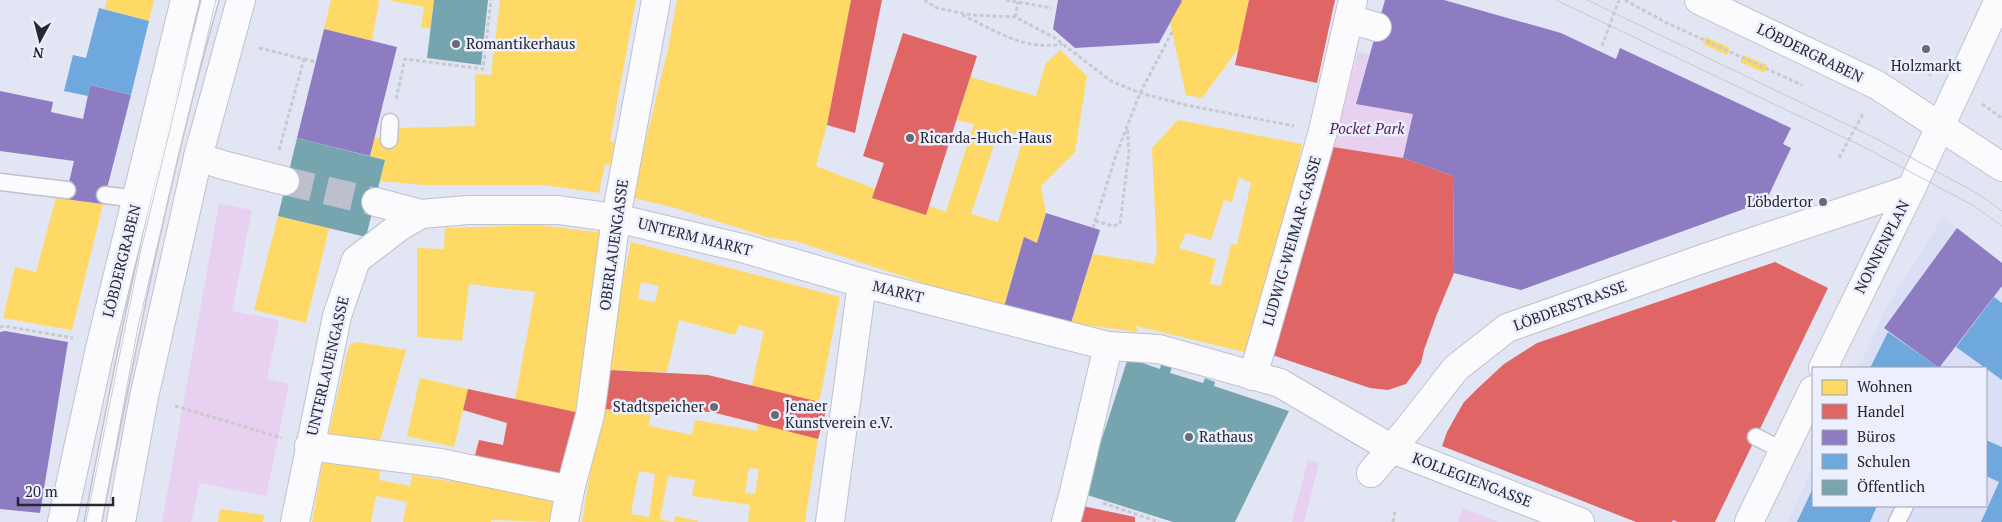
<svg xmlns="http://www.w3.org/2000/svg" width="2002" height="522" viewBox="0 0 2002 522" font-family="'PT Serif',serif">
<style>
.built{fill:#dadff6}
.green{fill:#e8d1f0}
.homes{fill:#ffd966;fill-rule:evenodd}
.shops{fill:#e06666}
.offices{fill:#8e7cc3}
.schools{fill:#6fa8dc}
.public{fill:#76a5af}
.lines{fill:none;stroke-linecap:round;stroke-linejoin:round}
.street-tunnel{stroke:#bcbfcc;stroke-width:28;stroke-dasharray:28 14;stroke-linecap:butt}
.lane-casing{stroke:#bfc2cd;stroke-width:19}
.street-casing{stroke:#bfc2cd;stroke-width:30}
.secondary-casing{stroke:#bfc2cd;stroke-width:30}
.path{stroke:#c9c9ce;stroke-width:3;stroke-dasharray:4 2.5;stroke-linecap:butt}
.lane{stroke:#fbfbfd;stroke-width:16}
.street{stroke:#fbfbfd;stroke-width:28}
.secondary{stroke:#fbfbfd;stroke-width:28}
.tram{stroke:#c8cace;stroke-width:1}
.poi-dot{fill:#686a75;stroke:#eceffe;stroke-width:2}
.labels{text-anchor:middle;stroke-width:5;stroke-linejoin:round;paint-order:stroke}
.poi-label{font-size:15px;fill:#262831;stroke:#eceffe;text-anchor:start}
.street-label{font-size:15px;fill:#262831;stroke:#eceffe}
.park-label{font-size:15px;font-style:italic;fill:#551e57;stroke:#eceffe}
</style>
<rect width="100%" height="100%" fill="#e2e5f3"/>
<path class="built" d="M1943,217l59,46v259h-214l25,-56v40h173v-138h-127l26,-58z"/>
<g class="green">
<path d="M1358,52l11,3 -13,48 57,11 -10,44 -70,-11z"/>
<path d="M219,204l33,6 -20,101 47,9 -12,59 22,5 -23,112 -66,-13 -9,39h-29z"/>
<path d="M1308,460l11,3 -15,59h-12z"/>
<path d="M1463,508l35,14h-40z"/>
</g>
<g class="homes">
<path d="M107,0h47l-5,21 -44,-12z"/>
<path d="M331,0h48l-7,41 -48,-12z"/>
<path d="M388,0h46l-4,29 -9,-2 3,-20z"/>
<path d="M500,0h136l-26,141 34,7 24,-99 9,-49h174l-24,125 -11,41 59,23 -3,9 54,17 3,-9 17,6 28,-88 -17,-4 13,-43 66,19 10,-33 14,-13 27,26 -12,76 -34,34 5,27 -9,30 -13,-6 -20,70 -56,-16 -153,-50 -28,-4 -92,-29 -41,-10 5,-27 -34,-7 -6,29 -55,-8h-120l-44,-4 5,-21 -15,-4 4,-19 15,3 6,-12 80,-2v-52l16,1zM999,130l25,6 -26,86 -27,-8z"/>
<path d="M1182,0h67l-10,48 -37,50 -16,-3 -16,-72z"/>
<path d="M1706,37l24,11 -3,7 -24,-11z"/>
<path d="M1743,55l24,10 -3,8 -24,-11z"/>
<path d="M1178,120l124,24 -10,49 -43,160 -113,-27 2,6 -67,-9 22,-69 61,10 3,-12 -5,-104zM1239,177l12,6 -14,62 -6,-1 -10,42 -11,-2 6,-25 -37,-11 7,-15 25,7 13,-40 8,2z"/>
<path d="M56,198l47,6 -31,126 -69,-12 12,-51 21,5z"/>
<path d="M278,216l51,12 -23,95 -52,-13z"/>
<path d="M537,225l68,8 -25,180 -65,-13 20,-108 -66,-8 -7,57 -45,-4v-89l27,1 1,-21z"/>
<path d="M631,242l209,55 -21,106 -67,-17 12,-55 -25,-6 -4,10 -56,-15 -12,52 -59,-2 10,-65zM641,282l18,4 -4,16 -17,-3z"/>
<path d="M357,342l49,8 -27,94 -50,-11 18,-80 3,-9z"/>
<path d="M420,378l48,11 -14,58 -47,-11z"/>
<path d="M601,409l50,2 -2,15 43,9 3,-15 62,11 1,-8 60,16 -13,83h-57l2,-17 -58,-9 3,-16 -27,-4 -8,43 13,3h-91zM749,468l10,1 -4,25 -10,-1zM639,471l16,3 -6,43 -18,-3z"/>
<path d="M324,456l57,10 -2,14 31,6 2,-11 36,6 33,-5 77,23 -5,23 -62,-2v2h-88l4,-20 -31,-6 -5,26h-59z"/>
<path d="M220,509l44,6 -1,7h-45z"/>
<path d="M675,516l23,5v1h-24z"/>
</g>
<g class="shops">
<path d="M851,0h31l-27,133 -28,-8z"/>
<path d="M1249,0h86l-18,83 -82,-18z"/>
<path d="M903,33l74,23 -51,159 -54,-17 12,-35 -21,-7z"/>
<path d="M1333,147l70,11 50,18 1,97 -17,41 -13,36 -3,13 -15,21 -18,6 -18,-2 -101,-34z"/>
<path d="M1775,262l53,26 -113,234h-37l-5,-2 -1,2h-36l-194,-76 5,-14 10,-18 7,-12 13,-13 27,-25 33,-21z"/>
<path d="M608,370l100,5 120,29 -10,35 -106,-27 -111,-3z"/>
<path d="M468,389l112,24 -22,64 -84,-18 5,-19 24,5 4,-22 -44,-13z"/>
<path d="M1083,506l52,11v5h-57z"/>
</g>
<g class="offices">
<path d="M1058,0h123l1,1 -23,42 -84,5 -22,-19z"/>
<path d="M1385,0h59l117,33 55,26 4,-11 171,80 -8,16 8,4 -25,53 -245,89 -67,-17 -1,-97 -50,-18 10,-44 -57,-10z"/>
<path d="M324,29l73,18 -27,109 -73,-18z"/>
<path d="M90,85l41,10 -28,109 -38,-5 9,-38 -74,-10v-60l53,11 -2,10 32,7z"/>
<path d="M1046,213l54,17 -29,93 -67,-16 20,-70 13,6z"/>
<path d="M1957,228l45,35v23l-63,82 -55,-40z"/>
<path d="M5,331l63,11 -28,171 -40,-4v-177z"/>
</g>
<g class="schools">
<path d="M99,8l50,13 -18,74 -41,-10 -2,11 -24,-5 9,-36 13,3z"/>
<path d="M1994,297l8,6v77l-46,-33z"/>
<path d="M1888,332l51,36h-69z"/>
<path d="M1986,440l16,7v75h-21l18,-40 -13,-6z"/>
<path d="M1813,488v18h64l-7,16h-73z"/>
</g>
<g class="public">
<path d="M434,0h54l-7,65 -54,-7z"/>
<path d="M297,138l88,22 -19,77 -88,-21z"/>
<path d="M1128,358l32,11 1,-5 11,3 -2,6 33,10 2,-5 10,4 -1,4 75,25 -54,111h-62l-89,-28z"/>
</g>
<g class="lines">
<path class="street-tunnel" d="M285,181l91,21"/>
<defs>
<g id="lane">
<path d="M389,140l1,-18"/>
<path d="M0,182l67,8"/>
<path d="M105,195l33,4"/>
<path d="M1756,437l28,14"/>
<path d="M93,522c34,-175 68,-350 117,-522"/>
<path d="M1897,522l8,-16"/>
</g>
<g id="street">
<path d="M1349,19l28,8"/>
<path d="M198,157l25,8 62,16"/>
<path d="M376,202l45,12 47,-4h90l58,8 126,30 120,35 246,63 51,3 121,34 112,66 188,73"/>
<path d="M1823,368l88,-179 88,-189"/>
<path d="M1253,376l70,-245 30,-131"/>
<path d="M309,446l131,17 130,27"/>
<path d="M1371,473l38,-45 47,-60 51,-40 198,-70 206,-69"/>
<path d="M295,522l42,-206 19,-56 43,-33 22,-13"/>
<path d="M564,522l6,-32 20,-75 26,-197 40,-218"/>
<path d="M830,522l32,-239"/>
<path d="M1066,522l8,-30 34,-146"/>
<path d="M1749,522l64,-132"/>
</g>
<g id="secondary">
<path d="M1699,0l178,85 125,82"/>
<path d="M62,522l39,-178 84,-344"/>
<path d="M121,522l23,-125 54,-240 43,-157"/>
</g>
</defs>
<use href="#lane" class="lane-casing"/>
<use href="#street" class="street-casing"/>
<use href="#secondary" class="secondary-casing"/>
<g class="path">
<path d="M924,0l13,8 35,7 43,2 40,21 56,43 29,12 46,12 108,21"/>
<path d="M1006,0l46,8"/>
<path d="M1625,0l40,22 137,63"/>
<path d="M962,15c33,15 61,36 100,29"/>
<path d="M1015,17l3,-15"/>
<path d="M1602,46l17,-46"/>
<path d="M259,48l45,11 -25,91"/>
<path d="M1894,57l37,18"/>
<path d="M304,59l12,3"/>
<path d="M396,99l9,-40 78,10 8,-69"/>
<path d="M1982,104l20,14"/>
<path d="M1839,158l25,-46"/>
<path d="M1095,221l18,5 7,-2 9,-72 -2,-26"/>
<path d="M1093,228l23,-73 24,-62 32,-61"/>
<path d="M0,327l4,-1 69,12"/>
<path d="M175,406l107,32"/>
<path d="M1103,503l56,19"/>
<path d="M1393,522l2,-11"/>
</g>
<use href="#lane" class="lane"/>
<use href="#street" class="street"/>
<use href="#secondary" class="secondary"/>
<g class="tram">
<path d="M1556,0l308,147 110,59 28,20"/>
<path d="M1587,0l286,137 107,58 22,16"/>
<path d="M86,522l54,-268 61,-254"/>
<path d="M102,522l36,-195 78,-327"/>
</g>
</g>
<g class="poi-dot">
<circle cx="456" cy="44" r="5"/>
<circle cx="1926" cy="49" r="5"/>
<circle cx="910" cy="138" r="5"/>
<circle cx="1823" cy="202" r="5"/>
<circle cx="714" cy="407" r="5"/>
<circle cx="775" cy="415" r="5"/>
<circle cx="1189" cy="437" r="5"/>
</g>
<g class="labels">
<g class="poi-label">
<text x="466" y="49">Romantikerhaus</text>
<text x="1926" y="71" text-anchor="middle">Holzmarkt</text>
<text x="920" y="143">Ricarda-Huch-Haus</text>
<text x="1813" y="207" text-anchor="end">Löbdertor</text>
<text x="785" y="411">Jenaer<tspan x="785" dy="17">Kunstverein e.V.</tspan></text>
<text x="704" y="412" text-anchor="end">Stadtspeicher</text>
<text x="1199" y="442">Rathaus</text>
</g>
<g class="street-label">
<text transform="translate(1810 53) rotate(26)" y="5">LÖBDERGRABEN</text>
<text transform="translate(695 237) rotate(14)" y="5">UNTERM MARKT</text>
<text transform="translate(1292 241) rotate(-74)" y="5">LUDWIG-WEIMAR-GASSE</text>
<text transform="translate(614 245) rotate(-82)" y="5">OBERLAUENGASSE</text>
<text transform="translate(1882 247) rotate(-63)" y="5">NONNENPLAN</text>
<text transform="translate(122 261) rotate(-76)" y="5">LÖBDERGRABEN</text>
<text transform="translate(898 292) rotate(14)" y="5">MARKT</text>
<text transform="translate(1570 306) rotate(-20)" y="5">LÖBDERSTRASSE</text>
<text transform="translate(328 366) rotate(-77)" y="5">UNTERLAUENGASSE</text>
<text transform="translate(1472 480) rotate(21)" y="5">KOLLEGIENGASSE</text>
</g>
<g class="park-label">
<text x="1367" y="134">Pocket Park</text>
</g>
</g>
<rect x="1812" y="367" width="175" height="140" fill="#eceffe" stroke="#9d9fac"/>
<rect x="1822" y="380" width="25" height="15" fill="#ffd966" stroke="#9d9fac"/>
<text x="1857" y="392" font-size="15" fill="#262831">Wohnen</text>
<rect x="1822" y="404" width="25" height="15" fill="#e06666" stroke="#9d9fac"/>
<text x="1857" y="417" font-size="15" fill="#262831">Handel</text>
<rect x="1822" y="430" width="25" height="15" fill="#8e7cc3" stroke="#9d9fac"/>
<text x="1857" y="442" font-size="15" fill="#262831">Büros</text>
<rect x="1822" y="454" width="25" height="15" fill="#6fa8dc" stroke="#9d9fac"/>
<text x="1857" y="467" font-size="15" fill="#262831">Schulen</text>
<rect x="1822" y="480" width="25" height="15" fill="#76a5af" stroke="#9d9fac"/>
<text x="1857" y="492" font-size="15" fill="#262831">Öffentlich</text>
<g transform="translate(40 40) rotate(187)" stroke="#eceffe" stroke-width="4" paint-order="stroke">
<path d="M0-4L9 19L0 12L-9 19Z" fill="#262831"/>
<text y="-8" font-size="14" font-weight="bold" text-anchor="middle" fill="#262831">N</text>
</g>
<path d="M18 497v8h95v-8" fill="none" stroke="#262831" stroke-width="2.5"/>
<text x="25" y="497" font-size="15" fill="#262831" stroke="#eceffe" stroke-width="4" paint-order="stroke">20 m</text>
</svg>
